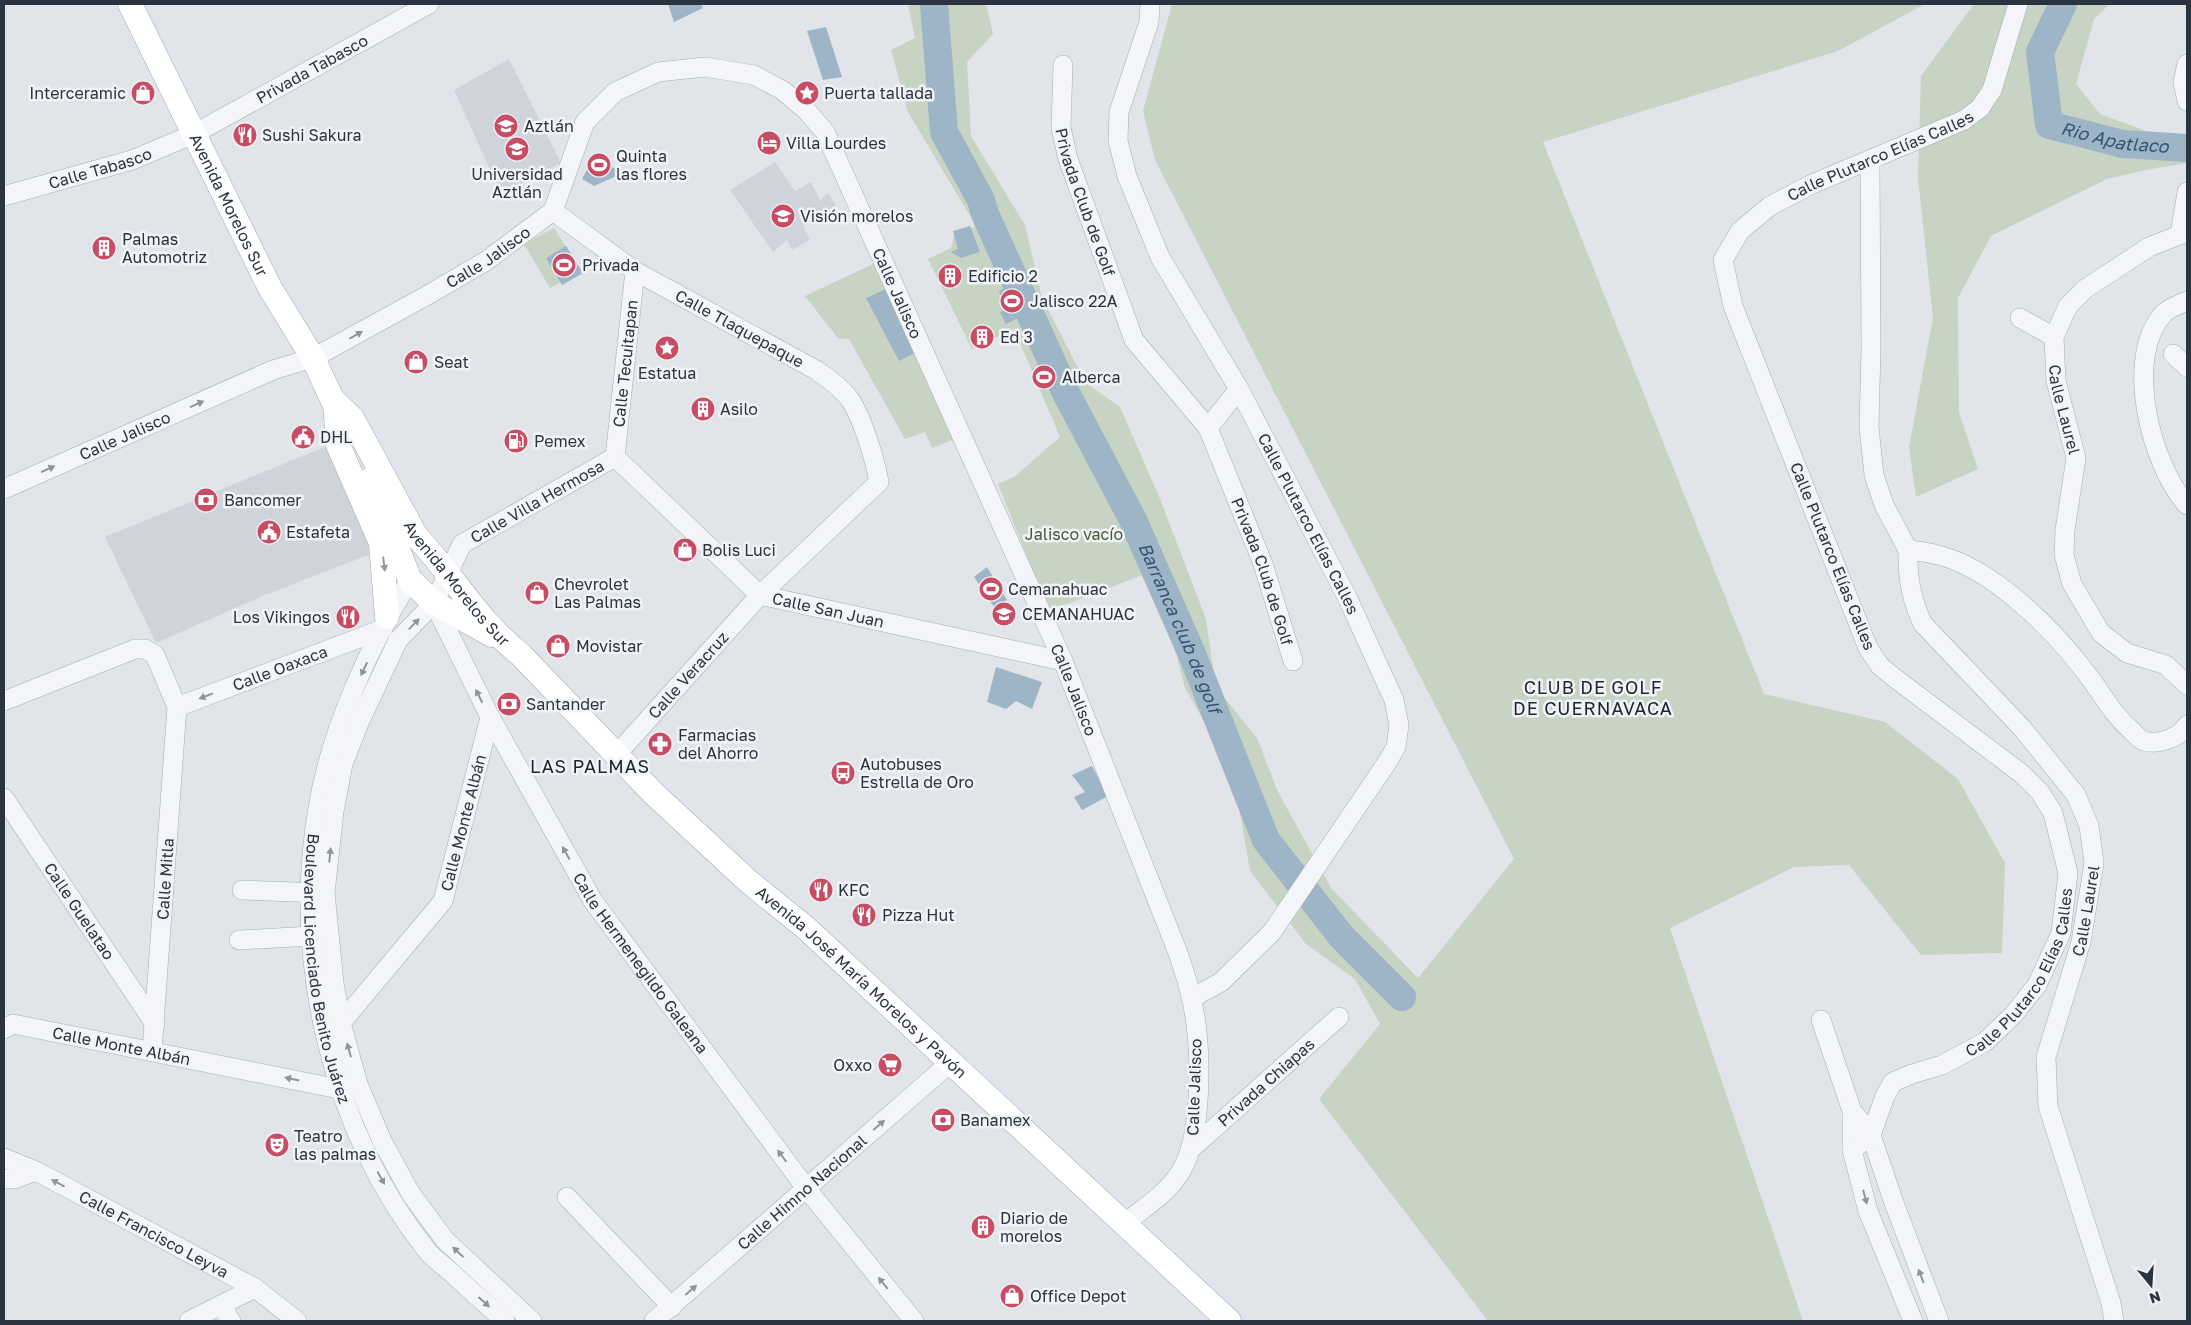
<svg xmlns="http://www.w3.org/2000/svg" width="2191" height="1325" viewBox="0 0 2191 1325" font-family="'Golos Text',sans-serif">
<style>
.built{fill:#cfd4db}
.green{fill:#c7d3c3}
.water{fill:#9eb4c7}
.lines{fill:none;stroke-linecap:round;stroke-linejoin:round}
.river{stroke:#9eb4c7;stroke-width:28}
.minor-casing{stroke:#a6acb3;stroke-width:20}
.major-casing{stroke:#a1aab4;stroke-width:25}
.minor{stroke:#f4f5f8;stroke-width:19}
.major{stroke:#fff;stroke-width:24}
.oneway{fill:#8f949c}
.oneway2{fill:#9499a0}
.labels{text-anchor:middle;stroke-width:5;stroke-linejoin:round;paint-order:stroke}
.street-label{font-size:16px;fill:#2a3340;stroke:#f1f3f7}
.poi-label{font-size:16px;fill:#2a3340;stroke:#f1f3f7;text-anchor:start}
.park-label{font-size:16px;fill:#405b38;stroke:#f1f3f7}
.water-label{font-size:18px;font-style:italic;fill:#365472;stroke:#f1f3f7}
.neighbourhood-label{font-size:18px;letter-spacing:1px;fill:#1c2431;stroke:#f1f3f7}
</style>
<rect width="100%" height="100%" fill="#e1e5e9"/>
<g class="built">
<path d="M509,59l52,104 -60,31 -47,-104z"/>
<path d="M775,162l20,29 16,-9 9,18 8,-7 8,12 -33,21 7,14 -18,10 -5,-10 -14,12 -43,-62z"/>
<path d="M327,446l49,106 -111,43 -109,48 -51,-106z"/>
</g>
<g class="green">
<path d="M908,4h78l7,30 -26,28 4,74 54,89 17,73 44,85 34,24 40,92 46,120 10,68 41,51 21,54 53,96 87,90 96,-119 -359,-699 -12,-49 29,-107h753l-87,47 -295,91 221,552 121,28 73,57 47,84 -3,90 -81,2 -72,-90 -55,2 -124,61 133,393h-315l-169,-222 61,-75 -25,-45 -49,-35 -56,-73 -17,-99 -48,-84 -29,-111 -11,-3 -78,30 -19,4 -50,-124 16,-7 46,-40 -46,-108 -42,20 -44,-90 23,-11 3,-12 22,-10 -68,-114 -17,-62 24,-12z"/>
<path d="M1974,4h136l-16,15 -18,65 24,30 60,22 27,4v23l-41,7 -39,9 -116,57 -33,62 1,114 19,57 -62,28 -7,-50 24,-129 -15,-140 3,-102z"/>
<path d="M554,228l27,43 -31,17 -26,-44z"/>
<path d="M873,264l87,173 -28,11 -7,-16 -20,7 -56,-100 -11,-1 -33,-42z"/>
</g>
<g class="water">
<path d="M668,4h33l2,4 -29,14z"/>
<path d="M826,27l16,50 -19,3 -16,-49z"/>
<path d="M594,157l29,16 -29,13 -12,-7z"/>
<path d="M970,226l10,26 -19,6 -10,-6 7,-3 -5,-18z"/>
<path d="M566,246l17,27 -21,12 -16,-27z"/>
<path d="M1015,282l13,31 -22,11 -6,-12 6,-2 -7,-19z"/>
<path d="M886,289l31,63 -18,9 -33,-63z"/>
<path d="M1046,363l10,22 -13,6 -10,-22z"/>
<path d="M987,567l20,33 -13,7 -20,-30z"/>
<path d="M996,667l46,15 -10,27 -16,-8 -10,8 -19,-7z"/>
<path d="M1092,766l16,30 -26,14 -8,-13 11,-5 -13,-17z"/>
</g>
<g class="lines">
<g class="river">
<path id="s1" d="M934,4l10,128 37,68 4,14 81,179 67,127 59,134 74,186 75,96 61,61"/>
<path id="s2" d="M2063,4l-23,48 9,73 74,19 64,4"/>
</g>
<defs>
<g id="minor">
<path id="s3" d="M1150,4l-1,18 -30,90 -1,29 9,35 33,81 79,132 109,210 46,101 5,25 -3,22 -10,17 -114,168 -51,50 -29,16"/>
<path d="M2187,64l-4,18 4,19"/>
<path id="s4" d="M1063,65l-2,63 7,31 66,181 74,88 55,136 30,97"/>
<path d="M1870,161l1,188 -2,78 5,48 10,30 24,45"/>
<path id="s5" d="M4,196l128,-36 62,-26 235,-130"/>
<path id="s6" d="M553,211l82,60 181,99c12,8 23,16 32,27 14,18 27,63 31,85l-119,113 -144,160"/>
<path id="s7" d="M2187,232l-38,15 -64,42 -17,17 -14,31 2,44 20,77 -11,72 -1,25 8,29 29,49 26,20 39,12 21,20"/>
<path d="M2180,234l7,-42"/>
<path d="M2187,301c-7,3 -18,7 -23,12 -41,44 -13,152 23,192"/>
<path d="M2020,318l34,19"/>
<path d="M2173,354l14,13"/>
<path d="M1208,428l31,-39"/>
<path id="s8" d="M615,457l145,138 303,66"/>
<path id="s9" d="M615,457l20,-186"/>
<path id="s10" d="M4,489l269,-119 40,-12 113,-62 60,-35 67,-50 32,-89 30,-30 43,-20 47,-5 49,8 28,15 24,20 19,22 238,529 115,292c5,15 10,29 13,44 11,43 13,136 -10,174 -13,22 -36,36 -56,52"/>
<path id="s11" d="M410,580c-40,64 -80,152 -92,228 -26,152 13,322 110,444 7,8 17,15 25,22 17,16 35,32 52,47"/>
<path id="s12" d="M434,603l56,114 103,184 213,287 108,133"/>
<path d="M4,701l131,-52h10l10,6 22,52 -25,344"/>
<path id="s13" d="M177,707l206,-78"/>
<path id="s14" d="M4,798l151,226"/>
<path d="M242,890l78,3"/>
<path d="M239,940l72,-4"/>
<path d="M1821,1020l31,91 19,24 23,68 45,118"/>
<path id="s15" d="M4,1029l9,-5 326,65 11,-3"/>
<path id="s16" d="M335,1030l108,-129 47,-184"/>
<path d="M1852,1111v39l16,61 45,110"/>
<path id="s17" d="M1192,1148l147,-131"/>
<path id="s18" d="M1852,1150l19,-15 14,-39 8,-14 19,-8 30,-9 43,-23 29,-28 23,-29 24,-52 7,-60 -15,-60 -13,-21 -18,-18 -126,-95 -16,-13 -12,-18 -135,-342 -10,-46 17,-29 30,-25 40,-21 154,-65 16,-12 12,-18 26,-86"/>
<path id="s19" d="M4,1158l32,13 219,117 42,33"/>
<path d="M4,1179h10l22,-8"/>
<path d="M567,1197l105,110"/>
<path d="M221,1305l10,16"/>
<path d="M189,1321l66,-33"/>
<path id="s20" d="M532,1321l-87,-81 -34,-46 -29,-53 -24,-57 -17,-61 -7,-40 -9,-90 9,-82 9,-47 16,-41 39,-83 36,-37 28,-59 153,-87"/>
<path id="s21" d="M654,1321l296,-258"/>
<path id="s22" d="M2114,1321l-3,-18 -63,-197 -2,-49 35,-115 13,-79 -5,-37 -13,-31 -54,-67 -99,-104c-12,-24 -16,-47 -15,-74 9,1 18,2 26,4 58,12 122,78 156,124 14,19 24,38 42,53 3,3 8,9 12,10 14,4 36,-3 43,-16"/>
</g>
<g id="major">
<path id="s23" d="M130,4l140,284 43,70 27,58"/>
<path id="s24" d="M335,402l17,16 64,118c36,38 63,86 104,118l133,139 95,88 58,47 423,393"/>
<path d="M335,402l3,43 43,98 6,74"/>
<path d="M370,480l40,100 24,23 58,32"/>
</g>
</defs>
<use href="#minor" class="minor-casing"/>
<use href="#major" class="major-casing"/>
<use href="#minor" class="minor"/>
<use href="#major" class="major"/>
</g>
<defs><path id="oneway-solid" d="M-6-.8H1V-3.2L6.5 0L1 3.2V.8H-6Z" transform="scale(1.25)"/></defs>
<g class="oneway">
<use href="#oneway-solid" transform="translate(356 335) rotate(-29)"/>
<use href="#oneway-solid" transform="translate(197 404) rotate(-24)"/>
<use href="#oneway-solid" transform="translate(48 469) rotate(-24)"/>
<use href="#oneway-solid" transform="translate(414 624) rotate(-46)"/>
<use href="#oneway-solid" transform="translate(364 669) rotate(115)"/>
<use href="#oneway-solid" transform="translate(206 696) rotate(159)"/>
<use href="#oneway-solid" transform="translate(479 696) rotate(-116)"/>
<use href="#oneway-solid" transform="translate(566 853) rotate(-119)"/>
<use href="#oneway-solid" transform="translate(330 855) rotate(-84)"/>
<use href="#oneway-solid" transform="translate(349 1050) rotate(-105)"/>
<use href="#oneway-solid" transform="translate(292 1079) rotate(-168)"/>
<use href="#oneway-solid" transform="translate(879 1125) rotate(-41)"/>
<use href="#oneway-solid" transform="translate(782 1156) rotate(-127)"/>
<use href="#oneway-solid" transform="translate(381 1178) rotate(61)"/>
<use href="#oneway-solid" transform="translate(58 1183) rotate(-152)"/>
<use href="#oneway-solid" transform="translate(1865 1197) rotate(75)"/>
<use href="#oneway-solid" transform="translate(458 1252) rotate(-137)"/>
<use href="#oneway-solid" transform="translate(1921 1276) rotate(-111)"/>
<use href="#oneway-solid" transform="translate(883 1283) rotate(-129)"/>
<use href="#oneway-solid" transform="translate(691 1290) rotate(-41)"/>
<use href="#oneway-solid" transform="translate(484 1302) rotate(42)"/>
</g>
<use class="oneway2" href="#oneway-solid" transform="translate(384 564) rotate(83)"/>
<defs>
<symbol id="shop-disc" viewBox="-11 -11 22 22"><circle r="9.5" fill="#c84d64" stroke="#f1f3f7"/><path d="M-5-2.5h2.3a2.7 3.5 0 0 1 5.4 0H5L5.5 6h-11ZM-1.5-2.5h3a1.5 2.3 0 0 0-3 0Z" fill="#fff"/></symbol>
<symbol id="sight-disc" viewBox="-11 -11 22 22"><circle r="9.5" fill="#c84d64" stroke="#f1f3f7"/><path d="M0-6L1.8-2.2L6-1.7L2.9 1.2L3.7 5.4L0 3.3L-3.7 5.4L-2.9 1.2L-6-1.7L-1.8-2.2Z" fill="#fff"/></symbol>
<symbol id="university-disc" viewBox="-11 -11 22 22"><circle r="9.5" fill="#c84d64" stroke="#f1f3f7"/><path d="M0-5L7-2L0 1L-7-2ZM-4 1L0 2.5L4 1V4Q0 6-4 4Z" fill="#fff"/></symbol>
<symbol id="restaurant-disc" viewBox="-11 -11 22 22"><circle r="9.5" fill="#c84d64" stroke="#f1f3f7"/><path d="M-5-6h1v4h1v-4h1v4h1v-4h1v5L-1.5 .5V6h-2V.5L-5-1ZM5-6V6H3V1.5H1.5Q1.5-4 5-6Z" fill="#fff"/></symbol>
<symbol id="hotel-disc" viewBox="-11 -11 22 22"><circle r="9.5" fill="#c84d64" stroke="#f1f3f7"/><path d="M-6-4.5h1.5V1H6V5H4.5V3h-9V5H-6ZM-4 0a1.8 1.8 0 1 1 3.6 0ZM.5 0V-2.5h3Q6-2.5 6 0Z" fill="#fff"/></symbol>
<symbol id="stadium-disc" viewBox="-11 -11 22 22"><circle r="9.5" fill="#c84d64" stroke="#f1f3f7"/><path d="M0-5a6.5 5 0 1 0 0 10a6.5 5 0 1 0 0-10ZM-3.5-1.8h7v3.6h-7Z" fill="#fff"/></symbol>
<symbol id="school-disc" viewBox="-11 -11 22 22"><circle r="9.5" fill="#c84d64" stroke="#f1f3f7"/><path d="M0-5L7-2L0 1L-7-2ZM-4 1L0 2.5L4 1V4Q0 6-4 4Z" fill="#fff"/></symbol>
<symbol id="building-disc" viewBox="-11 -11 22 22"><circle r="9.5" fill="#c84d64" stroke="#f1f3f7"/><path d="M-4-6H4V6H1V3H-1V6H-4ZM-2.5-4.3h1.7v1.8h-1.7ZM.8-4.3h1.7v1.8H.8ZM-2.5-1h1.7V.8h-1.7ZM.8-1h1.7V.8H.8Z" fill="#fff"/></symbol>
<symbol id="civic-disc" viewBox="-11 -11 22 22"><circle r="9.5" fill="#c84d64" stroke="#f1f3f7"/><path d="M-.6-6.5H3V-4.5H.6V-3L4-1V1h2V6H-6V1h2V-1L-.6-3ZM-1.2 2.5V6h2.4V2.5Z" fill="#fff"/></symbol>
<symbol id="fuel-disc" viewBox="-11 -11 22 22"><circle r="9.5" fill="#c84d64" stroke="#f1f3f7"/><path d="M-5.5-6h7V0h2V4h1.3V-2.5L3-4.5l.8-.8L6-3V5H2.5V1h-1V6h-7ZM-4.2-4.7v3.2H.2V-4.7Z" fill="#fff"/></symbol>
<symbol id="bank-disc" viewBox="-11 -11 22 22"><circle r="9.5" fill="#c84d64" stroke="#f1f3f7"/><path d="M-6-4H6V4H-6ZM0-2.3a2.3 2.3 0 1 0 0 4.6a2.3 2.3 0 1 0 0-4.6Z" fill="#fff"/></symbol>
<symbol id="pharmacy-disc" viewBox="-11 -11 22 22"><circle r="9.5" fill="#c84d64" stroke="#f1f3f7"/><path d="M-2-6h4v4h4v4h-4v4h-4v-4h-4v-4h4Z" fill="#fff"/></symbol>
<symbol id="bus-disc" viewBox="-11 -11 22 22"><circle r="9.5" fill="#c84d64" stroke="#f1f3f7"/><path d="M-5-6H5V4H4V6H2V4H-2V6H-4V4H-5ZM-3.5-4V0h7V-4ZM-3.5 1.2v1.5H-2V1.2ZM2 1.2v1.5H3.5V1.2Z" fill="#fff"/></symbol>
<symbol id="supermarket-disc" viewBox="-11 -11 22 22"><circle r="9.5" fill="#c84d64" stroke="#f1f3f7"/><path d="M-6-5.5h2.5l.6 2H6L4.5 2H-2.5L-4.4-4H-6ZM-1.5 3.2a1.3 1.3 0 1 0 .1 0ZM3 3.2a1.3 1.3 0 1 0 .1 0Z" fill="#fff"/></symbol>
<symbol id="theatre-disc" viewBox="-11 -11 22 22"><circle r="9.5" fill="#c84d64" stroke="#f1f3f7"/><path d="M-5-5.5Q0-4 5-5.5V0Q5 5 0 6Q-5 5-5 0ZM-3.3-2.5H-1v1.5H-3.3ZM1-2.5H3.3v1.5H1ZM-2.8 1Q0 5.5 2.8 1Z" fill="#fff"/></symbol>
</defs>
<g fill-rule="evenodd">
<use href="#shop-disc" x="129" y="79" width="28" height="28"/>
<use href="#sight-disc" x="793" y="79" width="28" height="28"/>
<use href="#university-disc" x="492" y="112" width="28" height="28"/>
<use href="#restaurant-disc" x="231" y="121" width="28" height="28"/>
<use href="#hotel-disc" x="755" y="129" width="28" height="28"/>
<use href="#university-disc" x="503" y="135" width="28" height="28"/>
<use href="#stadium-disc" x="585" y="151" width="28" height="28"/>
<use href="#school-disc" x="769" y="202" width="28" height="28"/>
<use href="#building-disc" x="90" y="234" width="28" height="28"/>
<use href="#stadium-disc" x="550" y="251" width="28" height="28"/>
<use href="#building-disc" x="936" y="262" width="28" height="28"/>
<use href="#stadium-disc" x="998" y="287" width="28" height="28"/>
<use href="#building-disc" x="968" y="323" width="28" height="28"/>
<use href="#sight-disc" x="653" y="334" width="28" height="28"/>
<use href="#shop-disc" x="402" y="348" width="28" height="28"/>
<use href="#stadium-disc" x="1030" y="363" width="28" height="28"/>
<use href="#building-disc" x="689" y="395" width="28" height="28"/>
<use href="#civic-disc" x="289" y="423" width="28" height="28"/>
<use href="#fuel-disc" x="502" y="427" width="28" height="28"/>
<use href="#bank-disc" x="192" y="486" width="28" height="28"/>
<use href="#civic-disc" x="255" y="518" width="28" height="28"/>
<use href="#shop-disc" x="671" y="536" width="28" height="28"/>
<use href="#stadium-disc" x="977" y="575" width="28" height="28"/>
<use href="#shop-disc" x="523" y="579" width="28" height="28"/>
<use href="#school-disc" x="990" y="600" width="28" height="28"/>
<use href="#restaurant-disc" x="334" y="603" width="28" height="28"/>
<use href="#shop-disc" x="544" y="632" width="28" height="28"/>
<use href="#bank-disc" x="495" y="690" width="28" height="28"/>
<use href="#pharmacy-disc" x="646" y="730" width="28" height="28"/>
<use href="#bus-disc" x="829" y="759" width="28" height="28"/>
<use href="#restaurant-disc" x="807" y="876" width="28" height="28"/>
<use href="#restaurant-disc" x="850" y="901" width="28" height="28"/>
<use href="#supermarket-disc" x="876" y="1051" width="28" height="28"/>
<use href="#bank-disc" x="929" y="1106" width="28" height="28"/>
<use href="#theatre-disc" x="263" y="1131" width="28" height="28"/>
<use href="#building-disc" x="969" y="1213" width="28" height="28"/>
<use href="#shop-disc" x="998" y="1282" width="28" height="28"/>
</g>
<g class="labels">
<g class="street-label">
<text dy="6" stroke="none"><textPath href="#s5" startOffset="335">Privada Tabasco</textPath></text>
<text dy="6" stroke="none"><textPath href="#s18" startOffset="1298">Calle Plutarco Elías Calles</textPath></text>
<text dy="6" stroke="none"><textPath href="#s5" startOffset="100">Calle Tabasco</textPath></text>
<text dy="6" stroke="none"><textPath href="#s4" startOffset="141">Privada Club de Golf</textPath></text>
<text dy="6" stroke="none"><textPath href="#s23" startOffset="224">Avenida Morelos Sur</textPath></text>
<text dy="6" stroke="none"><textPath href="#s10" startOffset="538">Calle Jalisco</textPath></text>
<text dy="6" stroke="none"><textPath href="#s10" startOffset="1168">Calle Jalisco</textPath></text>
<text dy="6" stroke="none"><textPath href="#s6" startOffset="221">Calle Tlaquepaque</textPath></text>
<text dy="6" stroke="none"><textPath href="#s9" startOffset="94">Calle Tecuitapan</textPath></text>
<text dy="6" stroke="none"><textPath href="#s7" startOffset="249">Calle Laurel</textPath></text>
<text dy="6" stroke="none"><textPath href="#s10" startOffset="132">Calle Jalisco</textPath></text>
<text dy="6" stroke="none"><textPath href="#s20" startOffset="962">Calle Villa Hermosa</textPath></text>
<text dy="6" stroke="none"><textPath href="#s3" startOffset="571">Calle Plutarco Elías Calles</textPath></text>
<text transform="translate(1833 556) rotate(68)" y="6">Calle Plutarco Elías Calles</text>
<text dy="6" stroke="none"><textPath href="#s4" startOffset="556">Privada Club de Golf</textPath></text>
<text dy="6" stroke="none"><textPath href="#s24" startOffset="220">Avenida Morelos Sur</textPath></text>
<text dy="6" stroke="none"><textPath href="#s8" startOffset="270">Calle San Juan</textPath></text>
<text dy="6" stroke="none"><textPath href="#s13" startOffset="110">Calle Oaxaca</textPath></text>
<text transform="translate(688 675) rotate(-48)" y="6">Calle Veracruz</text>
<text dy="6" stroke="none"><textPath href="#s10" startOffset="1602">Calle Jalisco</textPath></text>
<text dy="6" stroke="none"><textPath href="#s16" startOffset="249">Calle Monte Albán</textPath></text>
<text transform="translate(165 879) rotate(-86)" y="6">Calle Mitla</text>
<text dy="6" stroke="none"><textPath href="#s14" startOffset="136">Calle Guelatao</textPath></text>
<text dy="6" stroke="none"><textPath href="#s22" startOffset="426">Calle Laurel</textPath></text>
<text dy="6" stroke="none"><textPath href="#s12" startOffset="416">Calle Hermenegildo Galeana</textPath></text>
<text dy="6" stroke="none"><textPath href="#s18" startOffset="262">Calle Plutarco Elías Calles</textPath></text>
<text dy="6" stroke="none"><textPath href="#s11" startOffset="410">Boulevard Licenciado Benito Juárez</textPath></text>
<text dy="6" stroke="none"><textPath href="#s24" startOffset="789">Avenida José María Morelos y Pavón</textPath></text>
<text dy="6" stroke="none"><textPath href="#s15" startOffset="121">Calle Monte Albán</textPath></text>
<text dy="6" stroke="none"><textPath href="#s17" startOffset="99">Privada Chiapas</textPath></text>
<text transform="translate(1194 1087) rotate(-88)" y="6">Calle Jalisco</text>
<text dy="6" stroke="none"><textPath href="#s21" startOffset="196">Calle Himno Nacional</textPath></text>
<text dy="6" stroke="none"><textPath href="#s19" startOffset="168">Calle Francisco Leyva</textPath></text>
</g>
<g class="poi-label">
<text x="126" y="99" text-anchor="end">Interceramic</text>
<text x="824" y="99">Puerta tallada</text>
<text x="524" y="132">Aztlán</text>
<text x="262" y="141">Sushi Sakura</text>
<text x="786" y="149">Villa Lourdes</text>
<text x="616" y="162">Quinta<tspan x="616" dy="18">las flores</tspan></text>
<text x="517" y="180" text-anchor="middle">Universidad<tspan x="517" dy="18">Aztlán</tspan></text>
<text x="800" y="222">Visión morelos</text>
<text x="122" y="245">Palmas<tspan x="122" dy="18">Automotriz</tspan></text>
<text x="582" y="271">Privada</text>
<text x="968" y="282">Edificio 2</text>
<text x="1030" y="307">Jalisco 22A</text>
<text x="1000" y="343">Ed 3</text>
<text x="434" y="368">Seat</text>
<text x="667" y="379" text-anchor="middle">Estatua</text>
<text x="1062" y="383">Alberca</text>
<text x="720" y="415">Asilo</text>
<text x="320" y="443">DHL</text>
<text x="534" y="447">Pemex</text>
<text x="224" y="506">Bancomer</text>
<text x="286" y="538">Estafeta</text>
<text x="702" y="556">Bolis Luci</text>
<text x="554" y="590">Chevrolet<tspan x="554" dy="18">Las Palmas</tspan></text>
<text x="1008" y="595">Cemanahuac</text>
<text x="1022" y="620">CEMANAHUAC</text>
<text x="330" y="623" text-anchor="end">Los Vikingos</text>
<text x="576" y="652">Movistar</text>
<text x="526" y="710">Santander</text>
<text x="678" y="741">Farmacias<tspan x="678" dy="18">del Ahorro</tspan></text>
<text x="860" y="770">Autobuses<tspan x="860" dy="18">Estrella de Oro</tspan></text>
<text x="838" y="896">KFC</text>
<text x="882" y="921">Pizza Hut</text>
<text x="872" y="1071" text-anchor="end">Oxxo</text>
<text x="960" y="1126">Banamex</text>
<text x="294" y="1142">Teatro<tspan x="294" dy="18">las palmas</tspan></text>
<text x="1000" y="1224">Diario de<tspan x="1000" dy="18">morelos</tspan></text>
<text x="1030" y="1302">Office Depot</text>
</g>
<g class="park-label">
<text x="1074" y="540">Jalisco vacío</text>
</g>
<g class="water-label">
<text dy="6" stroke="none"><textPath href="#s2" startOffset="194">Rio Apatlaco</textPath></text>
<text dy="6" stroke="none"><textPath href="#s1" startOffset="678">Barranca club de golf</textPath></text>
</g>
<g class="neighbourhood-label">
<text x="1593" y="694">CLUB DE GOLF<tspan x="1593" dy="21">DE CUERNAVACA</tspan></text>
<text x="590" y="773">LAS PALMAS</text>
</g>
</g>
<rect width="2191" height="1325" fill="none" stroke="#2a3340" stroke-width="10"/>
<g transform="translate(2151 1285) rotate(162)" stroke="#f1f3f7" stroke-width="4" paint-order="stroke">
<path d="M0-4L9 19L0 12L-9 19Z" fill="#2a3340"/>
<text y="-8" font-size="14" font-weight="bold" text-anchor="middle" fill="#2a3340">N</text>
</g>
</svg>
